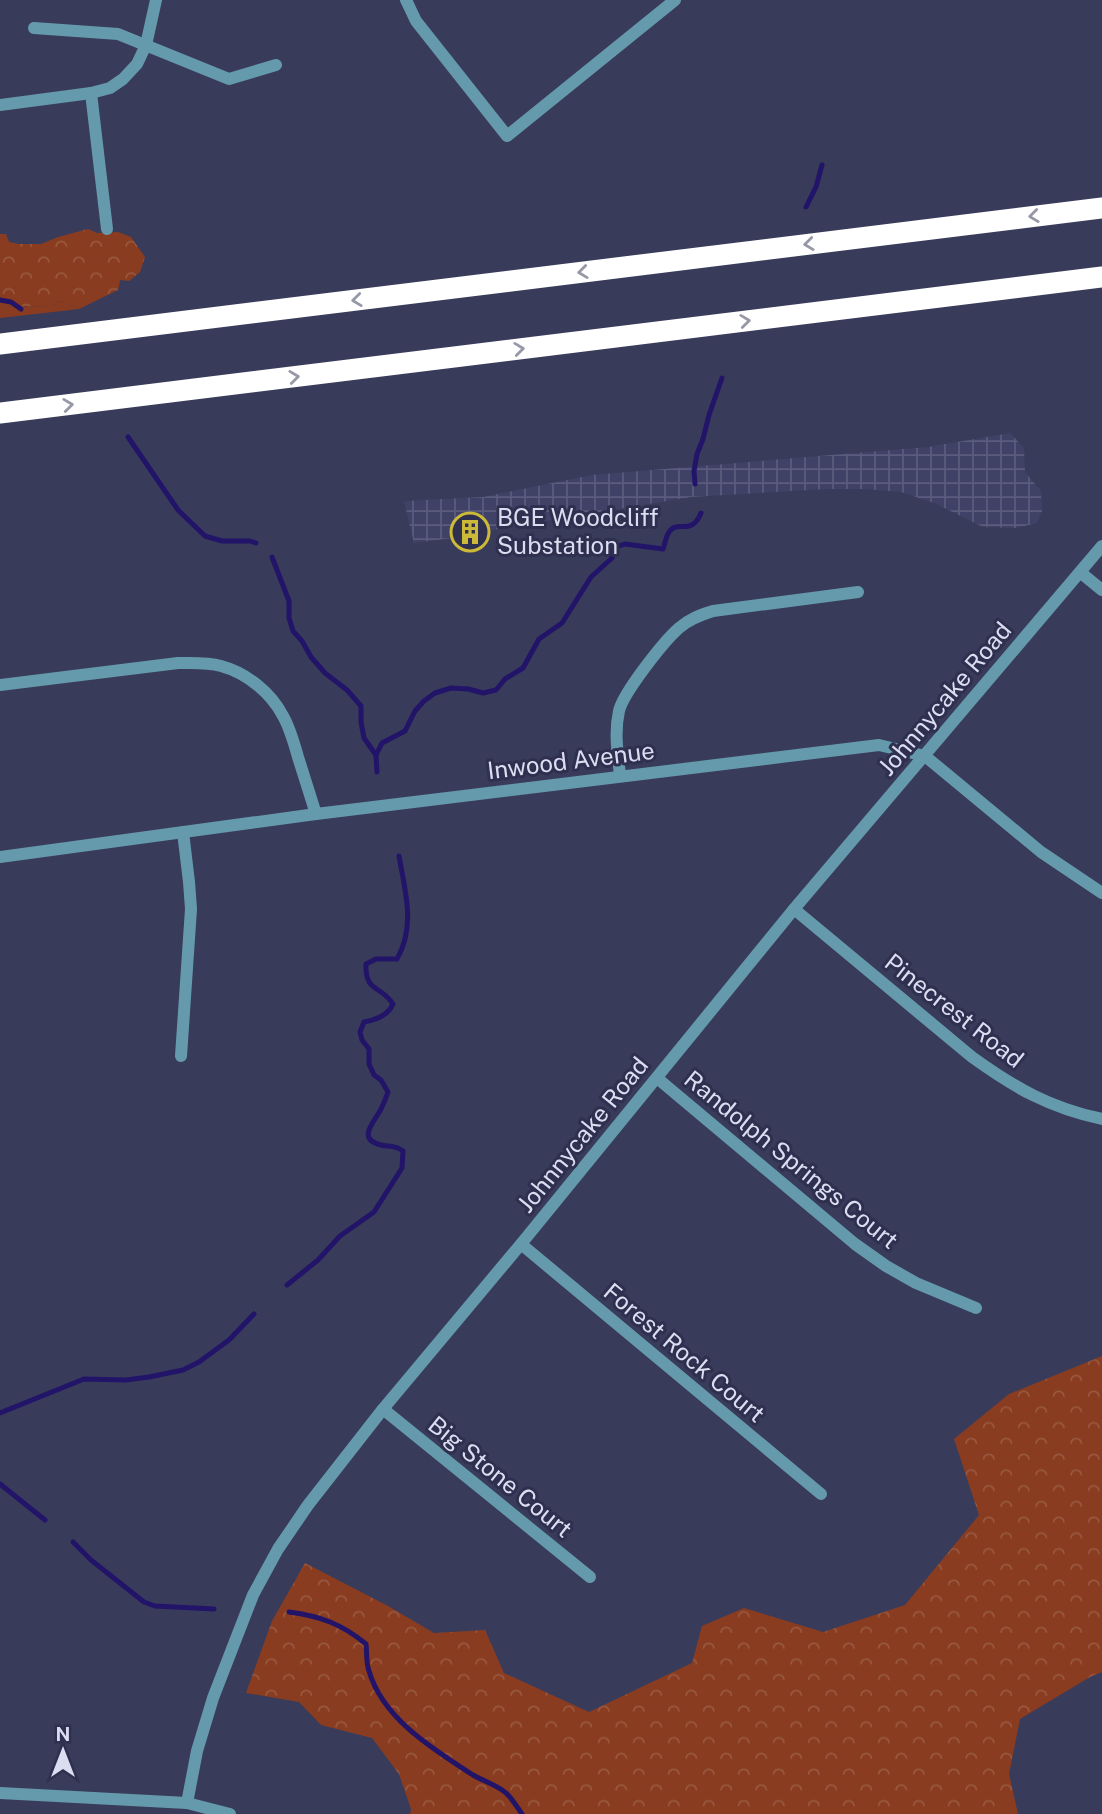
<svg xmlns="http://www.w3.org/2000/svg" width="1102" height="1814" viewBox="0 0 1102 1814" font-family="'Public Sans',sans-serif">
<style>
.industrial{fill:url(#industrial-grid)}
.grass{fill:#893c1f}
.forest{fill:url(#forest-crowns)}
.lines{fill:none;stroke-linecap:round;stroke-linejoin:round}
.stream{stroke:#221469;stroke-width:5}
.minor{stroke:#659aac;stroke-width:12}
.highway{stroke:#fff;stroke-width:21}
.oneway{stroke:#9798a7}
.labels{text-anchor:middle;stroke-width:6;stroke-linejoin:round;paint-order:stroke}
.poi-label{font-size:24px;fill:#dbddf1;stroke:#2f304f;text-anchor:start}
.street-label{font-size:24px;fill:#dbddf1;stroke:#2f304f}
</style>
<defs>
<pattern id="industrial-grid" width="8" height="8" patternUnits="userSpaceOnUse" patternTransform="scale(1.75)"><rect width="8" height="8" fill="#3f4167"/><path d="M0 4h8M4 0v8" fill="none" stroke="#5a5c7d"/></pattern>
<pattern id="forest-crowns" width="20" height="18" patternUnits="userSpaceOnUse" patternTransform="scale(1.75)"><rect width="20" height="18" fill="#893c1f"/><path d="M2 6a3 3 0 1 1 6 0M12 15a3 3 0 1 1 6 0" fill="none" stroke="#995840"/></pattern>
</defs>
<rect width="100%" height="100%" fill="#393b5a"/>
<path class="industrial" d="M1010,433l14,15 1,24 16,19 1,20 -5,12 -21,5 -33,-1 -49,-24 -33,-11 -36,-3h-38l-136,8 -205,34 1,7 -33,5 -1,-5 -39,5 -10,-42 79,-4 109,-22 336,-28z"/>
<path class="grass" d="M60,301l19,8 -79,9v-11l51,-1z"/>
<g class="forest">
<path d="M88,229l9,4 21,-1 13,5 14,20 -5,15 -11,9 -9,-1 -2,10 -39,19 -19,-8 -9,5 -51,1v-73h6l3,8 10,2h22l17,-7z"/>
<path d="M1102,1356v316l-12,5 -70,42 -11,55 9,40h-608l1,-5 -12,-35 -27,-36 -51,-13 -22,-23 -53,-9 26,-72 33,-58 83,43 46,27 51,-3 19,43 85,39 103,-49 10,-37 42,-18 79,24 82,-27 74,-90 -25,-76 55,-45z"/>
</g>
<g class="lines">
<g class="stream">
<path d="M806,207l10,-20 6,-22"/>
<path d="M0,300l11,2 10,7"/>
<path d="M128,437l50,73 27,26 17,5h28l6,2"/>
<path d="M695,484l-1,-13 3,-17 6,-15 6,-24 13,-37"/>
<path d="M272,557l17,44v17l4,13 9,10 9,16 14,16 22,17 14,16v16l3,16 12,17"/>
<path d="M377,772l-1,-17 6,-12 23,-12 10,-20 9,-10 11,-8 16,-5 17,1 15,4 13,-3 9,-11 18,-11 16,-29 23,-16 29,-46 21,-19 4,-11 9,-3 38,5c2,-5 3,-13 6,-17 9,-13 22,5 32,-19"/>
<path d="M287,1285l31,-25 22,-24 34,-24 28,-44 1,-17c-8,-6 -14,-4 -22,-6 -26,-6 -5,-25 0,-36 3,-6 5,-11 7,-17l-7,-12 -7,-5 -5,-11v-15l-7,-9 -2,-8 4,-10c12,-2 24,-6 29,-18 -12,-19 -28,-11 -27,-40l10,-5h21c19,-33 8,-68 2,-103"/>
<path d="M0,1413l84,-34 42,1 23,-3 34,-7 16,-8 30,-22 25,-26"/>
<path d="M0,1484l45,36"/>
<path d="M73,1542l18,18 53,42 11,4 59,3"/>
<path d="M289,1612c31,4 53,12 77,32 1,9 0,19 3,27 14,48 64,78 104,104 10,6 24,10 33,18 6,5 11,14 16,21"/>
</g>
<g class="minor">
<path d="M406,0l10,21 91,115 168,-136"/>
<path d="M34,28l84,6 111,45 47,-14"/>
<path d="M91,93l16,136"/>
<path d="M0,105l91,-12 19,-5 13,-9 14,-15 9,-19 10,-45"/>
<path d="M1080,572l22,18"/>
<path d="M0,685l178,-22c14,0 29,-1 43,3 26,7 50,27 62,50 7,12 11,27 15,41 6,19 12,38 18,57"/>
<path d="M620,776c-2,-21 -6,-43 -1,-65 4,-18 45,-70 60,-83 10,-9 21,-13 34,-17l145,-19"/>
<path d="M0,857l316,-43 563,-69 46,11 116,96 61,41"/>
<path d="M794,909l178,148c43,31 78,51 130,62"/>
<path d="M181,1056l10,-147 -2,-27 -6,-50"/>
<path d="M657,1078l198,166 31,22 30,17 60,25"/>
<path d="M521,1244l300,250"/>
<path d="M383,1409l207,168"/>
<path d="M0,1793l187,10 43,11"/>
<path d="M187,1803l10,-52 16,-53 40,-103 25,-46 30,-44 75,-96 138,-165 273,-335 308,-363"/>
</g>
<g class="highway">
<path d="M0,344l1102,-136"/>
<path d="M0,413l1102,-136"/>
</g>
</g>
<defs><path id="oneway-chevron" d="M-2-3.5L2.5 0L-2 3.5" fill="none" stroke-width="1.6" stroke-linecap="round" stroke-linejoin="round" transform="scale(1.75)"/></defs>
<g class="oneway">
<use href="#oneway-chevron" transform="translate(1034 216) rotate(173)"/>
<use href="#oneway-chevron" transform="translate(809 244) rotate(173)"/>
<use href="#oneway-chevron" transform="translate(583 272) rotate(173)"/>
<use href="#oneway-chevron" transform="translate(357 300) rotate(173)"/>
<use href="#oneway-chevron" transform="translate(745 321) rotate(-7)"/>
<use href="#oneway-chevron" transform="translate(519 349) rotate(-7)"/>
<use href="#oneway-chevron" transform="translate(294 377) rotate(-7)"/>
<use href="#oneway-chevron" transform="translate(68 405) rotate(-7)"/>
</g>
<defs>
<symbol id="building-ring" viewBox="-11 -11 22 22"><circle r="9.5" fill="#2f304f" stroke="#cdb938" stroke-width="1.5"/><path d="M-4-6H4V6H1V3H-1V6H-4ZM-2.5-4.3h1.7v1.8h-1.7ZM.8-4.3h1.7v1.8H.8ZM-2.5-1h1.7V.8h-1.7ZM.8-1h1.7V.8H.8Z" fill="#cdb938"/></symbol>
</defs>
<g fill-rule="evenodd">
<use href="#building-ring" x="448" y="510" width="44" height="44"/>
</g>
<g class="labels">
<g class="poi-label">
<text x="497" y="526">BGE Woodcliff<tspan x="497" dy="28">Substation</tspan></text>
</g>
<g class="street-label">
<text transform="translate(945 699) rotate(-50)" y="8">Johnnycake Road</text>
<text transform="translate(571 761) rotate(-7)" y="8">Inwood Avenue</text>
<text transform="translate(954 1011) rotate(38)" y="8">Pinecrest Road</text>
<text transform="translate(583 1135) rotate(-51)" y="8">Johnnycake Road</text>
<text transform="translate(791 1160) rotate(39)" y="8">Randolph Springs Court</text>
<text transform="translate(684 1353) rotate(40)" y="8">Forest Rock Court</text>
<text transform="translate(500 1477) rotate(39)" y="8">Big Stone Court</text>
</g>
</g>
<g transform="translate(63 1751)" stroke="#2f304f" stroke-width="5" paint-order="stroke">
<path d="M0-5L12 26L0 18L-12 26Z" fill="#dbddf1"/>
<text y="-10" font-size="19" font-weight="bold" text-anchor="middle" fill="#dbddf1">N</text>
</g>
</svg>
